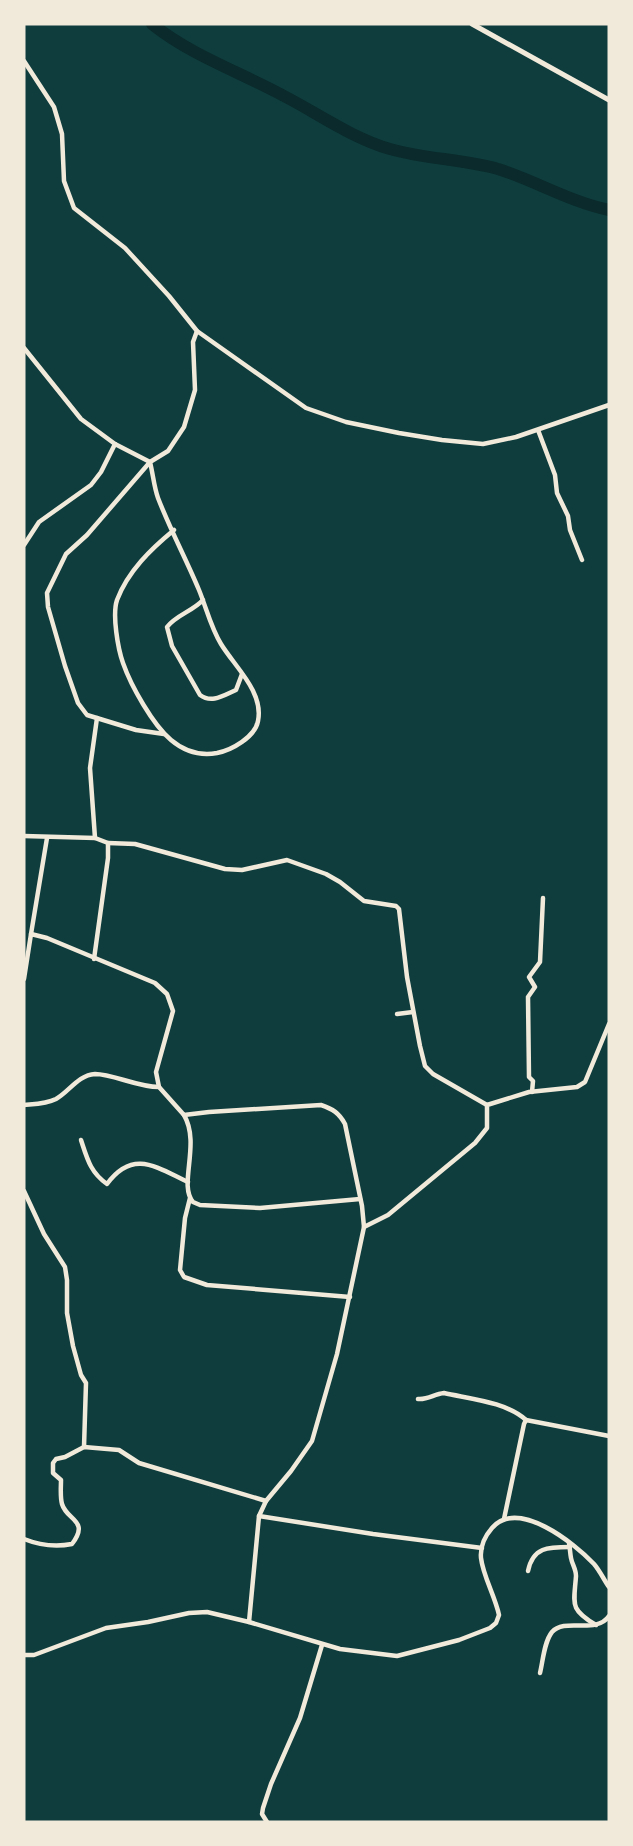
<svg xmlns="http://www.w3.org/2000/svg" width="633" height="1846" viewBox="0 0 633 1846" font-family="'Sofia Sans Condensed',sans-serif">
<style>
.lines{fill:none;stroke-linecap:round;stroke-linejoin:round}
.river{stroke:#0a2a2b;stroke-width:12}
.minor{stroke:#f1e9da;stroke-width:4.5}
.tertiary{stroke:#f1e9da;stroke-width:5}
</style>
<rect width="100%" height="100%" fill="#0f3d3e"/>
<g class="lines">
<path class="river" d="M152,24c40,32 88,48 132,72 35,18 68,42 106,53 35,10 72,10 108,20 38,12 72,33 111,41"/>
<g class="minor">
<path d="M24,61l30,46 8,27 2,47 10,27 51,40 44,48 28,35 109,77 40,14 53,11 43,7 41,4 33,-7 93,-32"/>
<path d="M24,348l57,71 34,25 35,18 -63,73 -21,19 -19,39 1,14 17,59 13,37 9,12 49,15 28,4"/>
<path d="M538,430l17,45 2,18 11,23 2,14 12,30"/>
<path d="M174,530c-23,19 -46,41 -57,70 -5,15 1,49 6,63 8,23 30,62 48,77 13,11 29,16 46,13 15,-3 38,-16 41,-32 6,-29 -23,-54 -37,-77 -10,-16 -15,-37 -22,-54 -13,-31 -29,-61 -41,-92 -4,-11 -5,-24 -8,-36l18,-11 16,-24 11,-37 -2,-48 4,-11"/>
<path d="M24,545l15,-23 52,-37 10,-13 14,-28"/>
<path d="M203,600c-10,11 -27,15 -36,27l5,19 28,49c12,9 24,0 36,-5l6,-16"/>
<path d="M24,836l71,2 13,5v15l-14,101"/>
<path d="M95,838l-5,-70 7,-50"/>
<path d="M108,843l27,1 90,25 17,1 45,-10 39,14 14,8 24,19 32,5 3,3 8,68 13,69 5,20 8,8 54,31"/>
<path d="M31,934l16,-96"/>
<path d="M24,979l7,-45 16,4 108,45 12,11 6,17 -17,61 3,15"/>
<path d="M397,1014l16,-2"/>
<path d="M532,1092l1,-11 -4,-4 -1,-80 7,-10 -6,-10 11,-15 3,-64"/>
<path d="M24,1105c11,-1 22,-1 32,-6 13,-7 22,-24 39,-25 18,0 42,13 64,13l25,28 25,-3 112,-7c12,4 18,8 24,19l17,82 2,21"/>
<path d="M184,1115c17,29 -6,70 9,87l7,3 60,3 100,-9"/>
<path d="M81,1140c6,18 9,32 26,44 26,-35 49,-17 81,-2"/>
<path d="M24,1191l20,43 21,33 2,13v33l6,33 8,29 5,8 -2,64"/>
<path d="M190,1198l-5,20 -5,52 4,7 23,8 143,12"/>
<path d="M418,1399c10,1 16,-5 26,-6 27,6 62,9 82,27"/>
<path d="M259,1516l114,18 109,14"/>
<path d="M504,1519l20,-95 2,-4 83,16"/>
<path d="M24,1539c15,6 32,8 48,5 18,-24 -5,-23 -10,-40 -2,-7 -1,-17 -1,-24l-8,-7v-10l3,-4 9,-2 19,-10 35,3 20,13 127,38 25,-30 21,-30 25,-87 27,-127 24,-12 87,-72 12,-15v-23l42,-13 48,-5 8,-5 24,-58"/>
<path d="M569,1543c1,5 1,10 2,15 1,6 5,11 5,18 -2,28 -7,33 20,49"/>
<path d="M528,1571c5,-24 20,-24 42,-24"/>
<path d="M249,1622l10,-106 7,-15"/>
<path d="M24,1655h10l72,-27 42,-6 41,-9 18,-1 42,10 91,27 57,7 62,-16 31,-12 6,-5 3,-8c-4,-19 -16,-39 -18,-57 -1,-11 4,-22 11,-30 26,-30 82,15 102,36 6,7 10,16 15,23"/>
<path d="M540,1673c3,-12 4,-31 12,-41 13,-15 44,3 57,-16"/>
<path d="M267,1822l-5,-8 1,-6 8,-24 29,-66 22,-73"/>
</g>
<path class="tertiary" d="M472,24l137,76"/>
</g>
<rect width="633" height="1846" fill="none" stroke="#f1e9da" stroke-width="51"/>
</svg>
